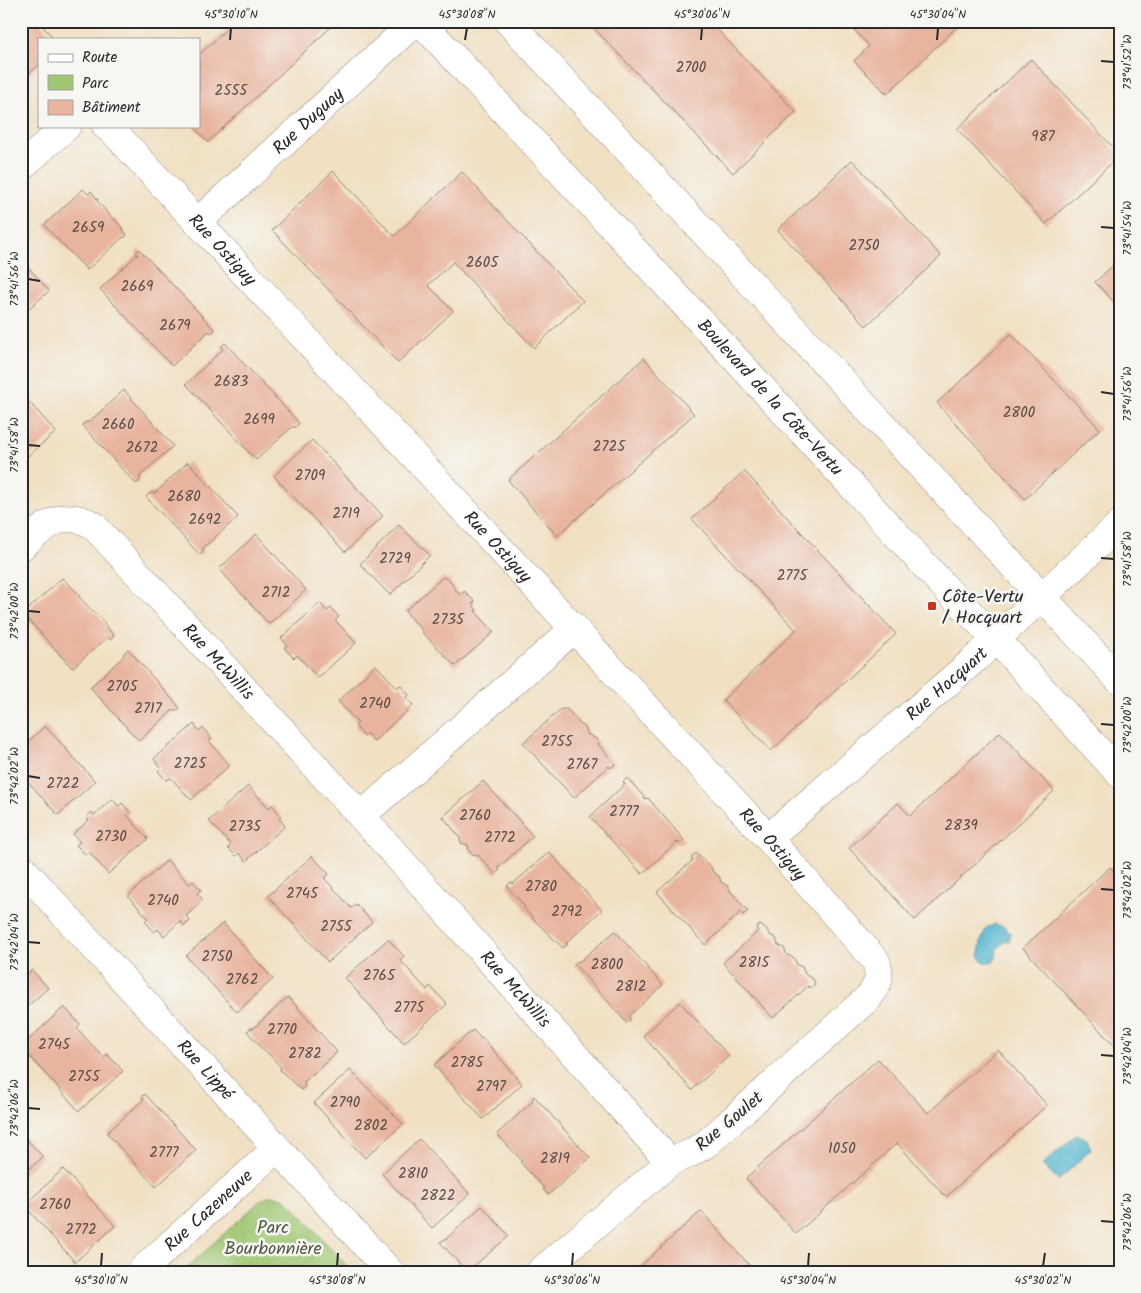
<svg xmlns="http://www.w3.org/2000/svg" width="1141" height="1293" viewBox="0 0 1141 1293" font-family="Kalam,sans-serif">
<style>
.green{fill:#9fc671;stroke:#65784e}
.water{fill:#50b4cf;stroke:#3e707d}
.building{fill:#e8b49d}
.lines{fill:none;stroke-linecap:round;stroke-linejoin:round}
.minor-casing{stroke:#8e8677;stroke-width:29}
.secondary-casing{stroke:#8e8677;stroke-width:29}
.minor{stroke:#fff;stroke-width:28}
.secondary{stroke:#fff;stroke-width:28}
.ticks{fill:none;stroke:#2b2b2b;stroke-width:2}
.poi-dot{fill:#c8321e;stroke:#f6f6f2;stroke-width:2}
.labels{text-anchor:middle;stroke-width:5;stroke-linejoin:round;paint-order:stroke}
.number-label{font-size:15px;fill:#5a4d48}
.street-label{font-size:18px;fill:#2b2b2b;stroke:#f6f6f2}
.poi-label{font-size:18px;fill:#2b2b2b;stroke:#f6f6f2;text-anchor:start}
.park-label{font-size:18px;fill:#4e5a40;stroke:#f6f6f2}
.neatline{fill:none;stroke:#2b2b2b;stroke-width:2}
.ticks-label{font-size:12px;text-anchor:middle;fill:#2b2b2b}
</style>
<rect width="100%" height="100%" fill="#f6f6f2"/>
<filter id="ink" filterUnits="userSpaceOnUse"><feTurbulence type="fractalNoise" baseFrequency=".02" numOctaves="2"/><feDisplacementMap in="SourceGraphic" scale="10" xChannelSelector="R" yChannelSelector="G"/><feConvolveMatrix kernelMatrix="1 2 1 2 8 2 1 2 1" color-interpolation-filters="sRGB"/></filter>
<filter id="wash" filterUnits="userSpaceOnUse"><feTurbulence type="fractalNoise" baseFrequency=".0096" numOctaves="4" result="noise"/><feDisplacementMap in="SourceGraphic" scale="20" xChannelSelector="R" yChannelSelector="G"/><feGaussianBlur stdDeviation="1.12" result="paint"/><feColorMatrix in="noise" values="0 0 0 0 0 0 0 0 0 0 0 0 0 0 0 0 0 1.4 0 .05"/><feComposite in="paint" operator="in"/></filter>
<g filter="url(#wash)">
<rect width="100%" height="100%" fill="#f1e0c3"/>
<path class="green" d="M271,1196l13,2 8,7 60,67h-170l79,-72z"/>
<g class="water">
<path d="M995,924l10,3 2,5 4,1 -2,8h-3c-3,2 -7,5 -9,8 -1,4 0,8 -3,12 -2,2 -4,2 -7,2 -15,-3 -4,-27 -1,-35z"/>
<path d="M1077,1134l10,5 4,10 -33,32 -16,-16z"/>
</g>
<g id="blocks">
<g class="building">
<path d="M21,21h17l16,18h-15v26l-18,15z"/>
<path d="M235,21h94l4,4 -125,117 -15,-16h6v-71z"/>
<path d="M587,21h122l87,91 -63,61z"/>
<path d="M846,21h117l-76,73 -33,-33 15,-15z"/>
<path d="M1031,59l89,96 -74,69 -89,-95z"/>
<path d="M852,160l89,96 -75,70 -88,-96z"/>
<path d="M333,171l61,65 68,-64 121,129 -49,47 -81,-86 -25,23 25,26 -55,52 -126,-133z"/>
<path d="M83,189l5,5 3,-3 7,9 -1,1 17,19 1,-1 12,16 -3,3 -1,-1 -36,33 -43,-45z"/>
<path d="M139,249l76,81 -4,3 -2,-2 -37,35 -72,-77 38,-35 -2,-1z"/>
<path d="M21,259l28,32 -28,24z"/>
<path d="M1120,259v49l-25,-26z"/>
<path d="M1011,334l89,95 -75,70 -88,-96z"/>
<path d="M225,343l74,80 -4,5 -2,-2 -37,34 -70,-76 37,-35 -2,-2z"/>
<path d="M644,358l50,56 -137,122 -49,-56z"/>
<path d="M124,390l49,56 -33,30v4l-4,4 -54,-59 4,-3h3z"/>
<path d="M21,393l35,39 -35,30z"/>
<path d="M312,440l71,76 -38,36 -71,-76z"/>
<path d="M188,462l50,55 -35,31v4l-3,3 -54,-58 4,-4h5z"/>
<path d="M744,471l152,163 -125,117 -48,-51 73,-70 -104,-111z"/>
<path d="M399,525l31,30 -40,40 -30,-31z"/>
<path d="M256,534l50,56 -37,34 -50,-55z"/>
<path d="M443,577l3,2 2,-1 9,14 4,3 3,-4 11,11 -3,2 5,6 -2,1 19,21 -39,34 -33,-34 1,-1 -18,-20z"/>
<path d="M62,578l18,17 -1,2 16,17h2l7,8 1,3 9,11 -4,4 -2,-3 -36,31 -49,-54z"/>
<path d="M320,603l7,8 4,-3 8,9 -4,3 21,23 -38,35 -21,-23 -3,3 -10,-10 3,-3 -6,-7z"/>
<path d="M128,649l52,59 -3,2h-4l-34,31 -49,-54 33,-30 1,-4z"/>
<path d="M376,665l21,23 3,-3 9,10 -3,2 7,8 -39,36 -7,-7 -3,2 -9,-10 3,-3 -20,-22z"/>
<path d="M561,709h6l14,16 4,2 3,8h2l7,5 2,5 16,19 -4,4 -2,-2 -35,32 -51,-55z"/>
<path d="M194,724l5,7 4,-3 9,11 -3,2 21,24 -39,35 -20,-22 -5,2 -8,-9 3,-3 -7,-9z"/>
<path d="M45,726l50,55 -37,34 -37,-41v-26z"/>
<path d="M1000,732l54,59 -139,129 -66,-72 49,-45 12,13z"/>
<path d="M627,778l19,21 2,-1 36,42 -5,4 -2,-2 -35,32 -52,-57 35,-33 -2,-2z"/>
<path d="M483,781l50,55 -35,32 2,2 -5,4 -16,-18 -7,-2 -3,-3 -1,-6 -7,-2 -2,-7 -16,-19z"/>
<path d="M248,786l21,22 3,-3 9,11 -2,2 6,8 -39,35 -7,-8 -3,3 -8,-8 3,-3 -22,-24z"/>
<path d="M112,799l7,7 3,-3 8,9 -3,3 21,24 -40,35 -19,-22 -3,3 -10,-10 4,-3 -7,-8 16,-14 -3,-3 6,-5 2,3z"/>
<path d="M549,852l53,58 -36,33 2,1 -5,4 -30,-29 -9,-11 1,-1 -18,-21 4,-4 2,2z"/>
<path d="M696,853l15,14 2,5 6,4 2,6 7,4 3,6 17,19 -5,4 -2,-3 -36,33 -48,-53 36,-32 -2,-2z"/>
<path d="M312,856l17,18 -5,4 27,30 5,-4 16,18 -44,40 -60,-66z"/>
<path d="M167,860l22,24 4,-3 8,9 -4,3 6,7 -17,16 4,5 -6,5 -4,-5 -16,15 -6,-7 -4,3 -9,-11 3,-3 -20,-22z"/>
<path d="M1110,867l10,10v175l-97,-104z"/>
<path d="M223,923l50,56 -36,33 -51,-56z"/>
<path d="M760,925l6,4 4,6 6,3 2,7 6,3 3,7 7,3 3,7 5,2 3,7 8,5 2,5 -5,4 -2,-2 -35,32 -50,-55 35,-32 -2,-3z"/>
<path d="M615,931l48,54 -34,31 2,3 -4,4 -53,-59 4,-3h2z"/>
<path d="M388,939l16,17 -4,4 27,30 3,-4 17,18 -43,39 -59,-65z"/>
<path d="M21,967l6,7 5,-4 16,18 -27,24z"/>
<path d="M288,997l49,55 -33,30 1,4 -4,4 -21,-20 1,-3 -15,-16h-2l-17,-20 4,-3h3z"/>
<path d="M680,1002l49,54 -37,34 -49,-54z"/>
<path d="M64,1007l16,17 -3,4 13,15 14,14 3,-3 16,17 -44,40 -58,-64z"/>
<path d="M473,1030l8,9 2,-1 39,46 -39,35 -49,-54z"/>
<path d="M998,1050l49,55 -101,92 -49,-54 -101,91 -50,-56 132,-119 50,54z"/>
<path d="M350,1070l53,54 -38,34 -51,-55z"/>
<path d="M145,1094l51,56 -40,37 -49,-54 37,-34 -2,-2z"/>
<path d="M534,1096l56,62 -42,37 -5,-6 1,-1 -24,-26 2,-1 -25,-27 34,-31z"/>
<path d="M21,1133l22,24 -22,19z"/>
<path d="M419,1139l51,55 -38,34 -50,-54z"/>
<path d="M63,1169l52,57 -40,36 -52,-58 3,-3 1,2z"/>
<path d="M482,1206l27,30 -42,36 -27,-30 7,-4z"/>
<path d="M701,1211l50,56 -5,5h-112z"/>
</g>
</g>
</g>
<g filter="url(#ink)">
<use href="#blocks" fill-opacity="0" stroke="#8e8677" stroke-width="1"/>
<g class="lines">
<defs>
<g id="minor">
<path id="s1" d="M106,126l7,5 655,707 108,123c5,17 3,22 -7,36l-163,147 -17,10 -19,8 -130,110"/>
<path d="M21,167l46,-41"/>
<path id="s2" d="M199,221l217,-200"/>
<path id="s3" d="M21,547c24,-21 39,-39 72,-22l268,291 309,346"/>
<path d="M361,816l214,-188"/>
<path id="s4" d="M768,838l206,-178 146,-136"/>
<path id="s5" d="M21,867l369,405"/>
<path id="s6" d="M140,1272l137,-124"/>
</g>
<g id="secondary">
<path id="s7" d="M420,21l299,320 233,254 44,44 124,135"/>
<path d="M508,21l612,660"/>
</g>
</defs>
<use href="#minor" class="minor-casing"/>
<use href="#secondary" class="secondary-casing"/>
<use href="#minor" class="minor"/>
<use href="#secondary" class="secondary"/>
</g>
</g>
<path class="ticks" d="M230,40l1,-12M465,40l2,-12M701,40l1,-12M937,40l1,-12M1101,61l13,1M1101,227l13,1M28,279l12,2M1101,392l13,2M28,445l12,1M1101,558l13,1M28,611l12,1M1101,724l13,1M28,776l12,2M1101,889l13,1M28,942l12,1M1101,1055l13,1M28,1108l12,1M1101,1221l13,1M101,1266l1,-13M337,1266l1,-13M572,1266l1,-13M808,1266l1,-13M1043,1266l2,-13"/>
<rect class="poi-dot" x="927" y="601" width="10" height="10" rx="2.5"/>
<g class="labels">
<g class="number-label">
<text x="691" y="72">2700</text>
<text x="231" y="95">2555</text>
<text x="1043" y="141">987</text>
<text x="88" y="232">2659</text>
<text x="864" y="250">2750</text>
<text x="482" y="267">2605</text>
<text x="137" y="291">2669</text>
<text x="175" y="330">2679</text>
<text x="231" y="386">2683</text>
<text x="1019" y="417">2800</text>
<text x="259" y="424">2699</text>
<text x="118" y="429">2660</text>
<text x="609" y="451">2725</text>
<text x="142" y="452">2672</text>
<text x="310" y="480">2709</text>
<text x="184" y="501">2680</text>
<text x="346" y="518">2719</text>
<text x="205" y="524">2692</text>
<text x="395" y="563">2729</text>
<text x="792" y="580">2775</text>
<text x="276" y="597">2712</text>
<text x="448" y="624">2735</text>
<text x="122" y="691">2705</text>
<text x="375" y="708">2740</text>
<text x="148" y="713">2717</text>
<text x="557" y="746">2755</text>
<text x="190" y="768">2725</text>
<text x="582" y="769">2767</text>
<text x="63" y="788">2722</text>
<text x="624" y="816">2777</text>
<text x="475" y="820">2760</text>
<text x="961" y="830">2839</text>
<text x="245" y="831">2735</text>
<text x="111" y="841">2730</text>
<text x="500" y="842">2772</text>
<text x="541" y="891">2780</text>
<text x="302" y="898">2745</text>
<text x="163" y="905">2740</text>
<text x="567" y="916">2792</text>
<text x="336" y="931">2755</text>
<text x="217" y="961">2750</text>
<text x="754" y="967">2815</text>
<text x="607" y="969">2800</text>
<text x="379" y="980">2765</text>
<text x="242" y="984">2762</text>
<text x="631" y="991">2812</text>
<text x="409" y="1012">2775</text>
<text x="282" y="1034">2770</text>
<text x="54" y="1049">2745</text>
<text x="305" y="1058">2782</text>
<text x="467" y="1067">2785</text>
<text x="84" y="1081">2755</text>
<text x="491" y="1091">2797</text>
<text x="345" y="1107">2790</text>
<text x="371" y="1130">2802</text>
<text x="842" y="1153">1050</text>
<text x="164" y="1157">2777</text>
<text x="555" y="1163">2819</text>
<text x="413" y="1178">2810</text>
<text x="438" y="1200">2822</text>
<text x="55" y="1209">2760</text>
<text x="81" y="1234">2772</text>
</g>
<g class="street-label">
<text dy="6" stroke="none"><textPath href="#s2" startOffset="148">Rue Duguay</textPath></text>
<text dy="6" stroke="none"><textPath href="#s1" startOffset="170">Rue Ostiguy</textPath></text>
<text dy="6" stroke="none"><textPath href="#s7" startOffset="514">Boulevard de la Côte-Vertu</textPath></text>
<text dy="6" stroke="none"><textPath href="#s1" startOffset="575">Rue Ostiguy</textPath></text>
<text dy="6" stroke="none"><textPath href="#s3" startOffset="268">Rue McWillis</textPath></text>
<text dy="6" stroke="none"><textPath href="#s4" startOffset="236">Rue Hocquart</textPath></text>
<text dy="6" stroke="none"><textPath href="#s1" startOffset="980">Rue Ostiguy</textPath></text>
<text dy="6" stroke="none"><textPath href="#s3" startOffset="710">Rue McWillis</textPath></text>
<text dy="6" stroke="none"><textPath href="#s5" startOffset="274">Rue Lippé</textPath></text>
<text transform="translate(729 1121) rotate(-40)" y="6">Rue Goulet</text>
<text dy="6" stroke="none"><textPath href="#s6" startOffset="92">Rue Cazeneuve</textPath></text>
</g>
<g class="poi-label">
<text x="942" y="602">Côte-Vertu<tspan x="942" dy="21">/ Hocquart</tspan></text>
</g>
<g class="park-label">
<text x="273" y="1233">Parc<tspan x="273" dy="21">Bourbonnière</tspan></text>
</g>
</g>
<rect width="1141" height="1293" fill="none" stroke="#f6f6f2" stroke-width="55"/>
<rect x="38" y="38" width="162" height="90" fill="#f6f6f2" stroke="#a5a5a2"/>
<rect x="48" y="54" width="25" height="8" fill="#ffffff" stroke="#a5a5a2"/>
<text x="82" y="62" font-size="15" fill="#2b2b2b">Route</text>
<rect x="48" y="75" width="25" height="15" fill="#9fc671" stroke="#a5a5a2"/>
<text x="82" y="88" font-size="15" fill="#2b2b2b">Parc</text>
<rect x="48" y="100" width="25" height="15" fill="#e8b49d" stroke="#a5a5a2"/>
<text x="82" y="112" font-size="15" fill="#2b2b2b">Bâtiment</text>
<rect x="28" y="28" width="1086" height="1238" class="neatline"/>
<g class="ticks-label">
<text x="231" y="18">45°30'10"N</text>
<text x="467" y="18">45°30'08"N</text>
<text x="702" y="18">45°30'06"N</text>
<text x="938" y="18">45°30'04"N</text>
<text transform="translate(1127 62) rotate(-90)" y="4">73°41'52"W</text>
<text transform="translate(1127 228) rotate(-90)" y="4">73°41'54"W</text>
<text transform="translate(14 279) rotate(-90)" y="4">73°41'56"W</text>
<text transform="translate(1127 394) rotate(-90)" y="4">73°41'56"W</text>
<text transform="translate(14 445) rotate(-90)" y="4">73°41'58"W</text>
<text transform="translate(1127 559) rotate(-90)" y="4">73°41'58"W</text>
<text transform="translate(14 611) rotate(-90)" y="4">73°42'00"W</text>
<text transform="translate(1127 725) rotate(-90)" y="4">73°42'00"W</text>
<text transform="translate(14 776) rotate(-90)" y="4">73°42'02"W</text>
<text transform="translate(1127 890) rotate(-90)" y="4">73°42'02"W</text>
<text transform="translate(14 942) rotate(-90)" y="4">73°42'04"W</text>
<text transform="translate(1127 1056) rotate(-90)" y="4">73°42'04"W</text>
<text transform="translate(14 1108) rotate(-90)" y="4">73°42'06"W</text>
<text transform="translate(1127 1222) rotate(-90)" y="4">73°42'06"W</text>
<text x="101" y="1284">45°30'10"N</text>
<text x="337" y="1284">45°30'08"N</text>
<text x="572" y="1284">45°30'06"N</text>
<text x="808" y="1284">45°30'04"N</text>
<text x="1043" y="1284">45°30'02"N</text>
</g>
</svg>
